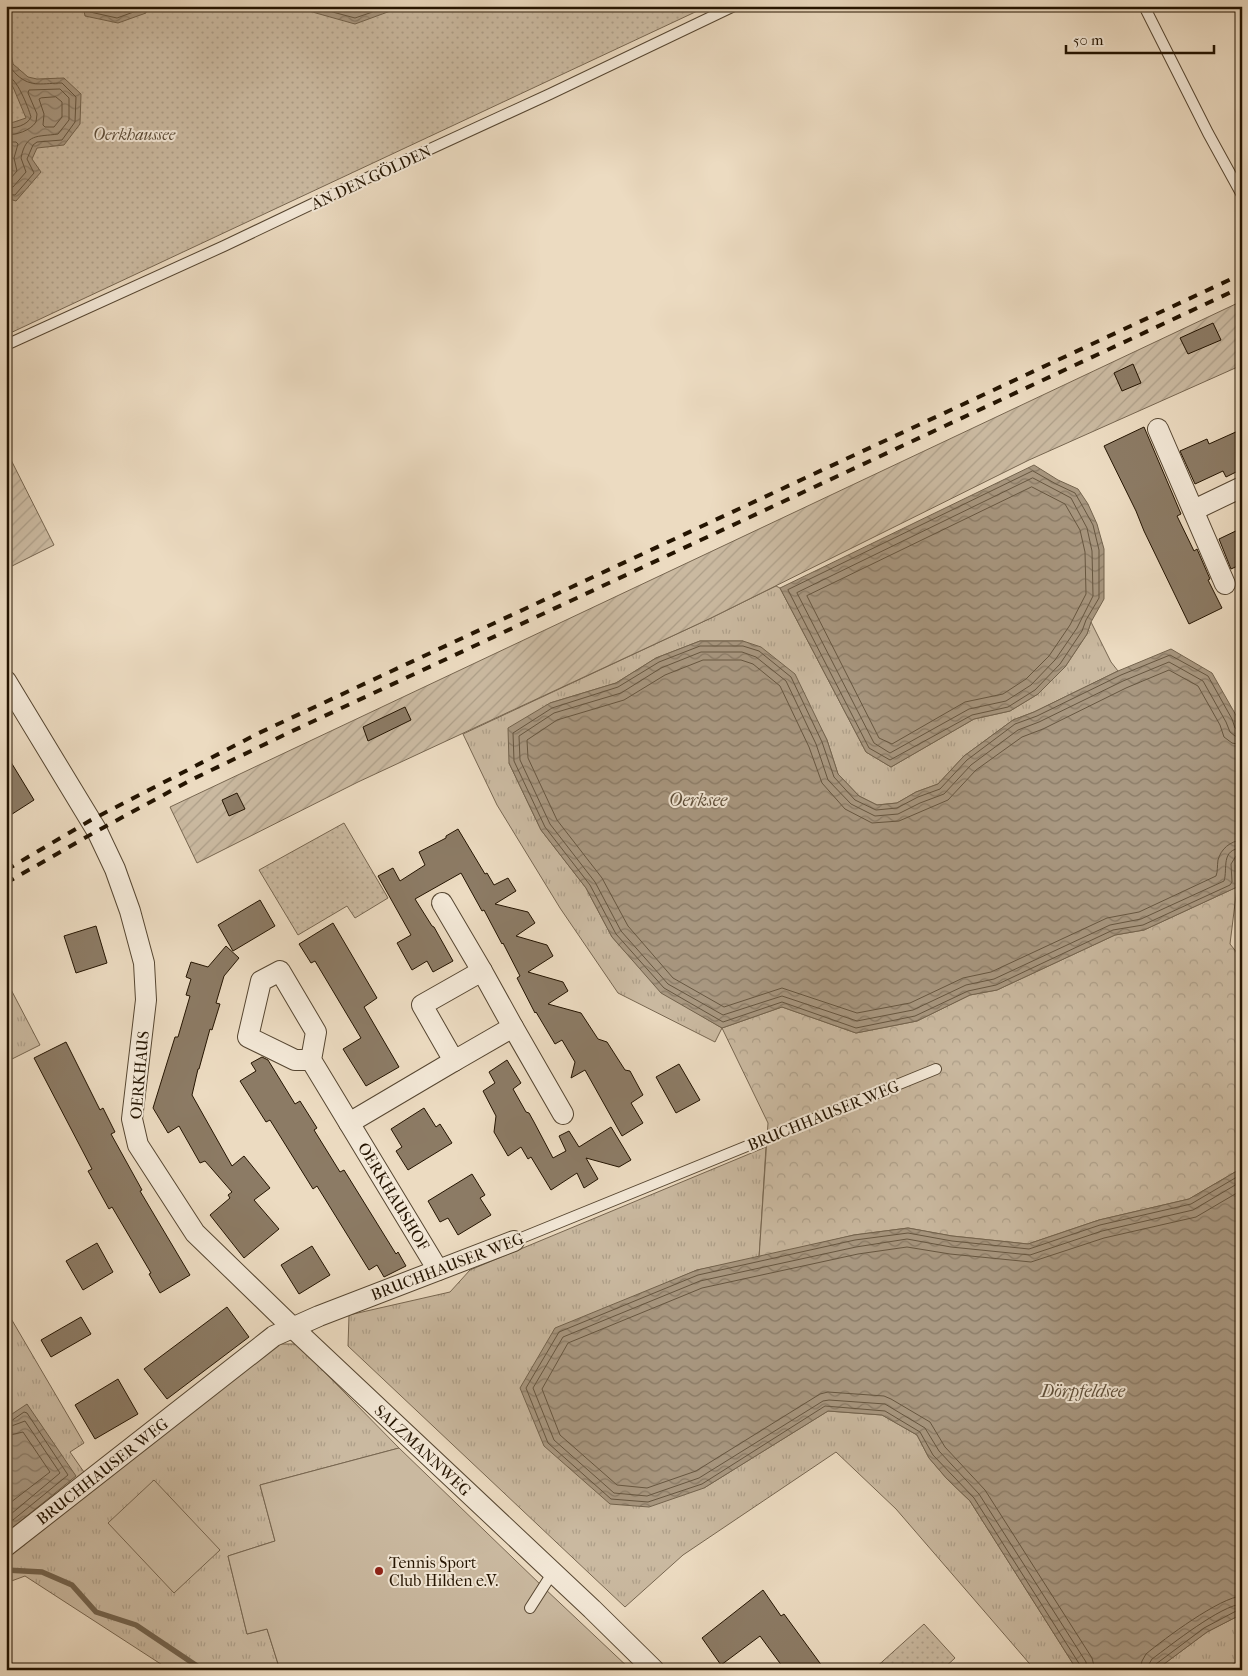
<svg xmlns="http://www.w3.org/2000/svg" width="1248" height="1676" viewBox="0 0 1248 1676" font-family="'IM FELL French Canon',serif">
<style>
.grass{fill:url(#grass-tufts);stroke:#776650}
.forest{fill:url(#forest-crowns);stroke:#776650}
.park{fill:url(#park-dots);stroke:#776650}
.garden{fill:url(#garden-furrows);stroke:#776650}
.pitch{fill:#cab9a0;stroke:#776650}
.water{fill:url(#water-waves);stroke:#73634d}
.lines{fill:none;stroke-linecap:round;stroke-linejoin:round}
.shore{stroke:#665640;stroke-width:1}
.stream{stroke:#73634d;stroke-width:5.5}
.building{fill:#8c7b65;stroke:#241401}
.lane-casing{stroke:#564631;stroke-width:12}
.street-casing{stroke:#564631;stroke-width:22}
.lane{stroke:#f3e8d7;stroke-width:10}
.street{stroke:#f3e8d7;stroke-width:20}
.rail{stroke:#241401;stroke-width:4;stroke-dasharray:9 9;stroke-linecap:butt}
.poi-dot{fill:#8f2418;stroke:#f3e8d7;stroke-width:2}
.labels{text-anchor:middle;stroke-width:4;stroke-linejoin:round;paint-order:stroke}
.park-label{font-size:16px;font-style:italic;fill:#5e4e39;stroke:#f3e8d7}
.street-label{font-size:16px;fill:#241401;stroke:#f3e8d7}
.poi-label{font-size:16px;fill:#241401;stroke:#f3e8d7;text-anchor:start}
.water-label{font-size:18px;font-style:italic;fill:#5f4f3a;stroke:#f3e8d7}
</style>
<defs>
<pattern id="grass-tufts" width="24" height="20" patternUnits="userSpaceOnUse" patternTransform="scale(1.25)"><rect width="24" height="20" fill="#cab9a0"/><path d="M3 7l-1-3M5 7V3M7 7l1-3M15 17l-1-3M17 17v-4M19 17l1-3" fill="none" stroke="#ad9e88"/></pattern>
<pattern id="forest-crowns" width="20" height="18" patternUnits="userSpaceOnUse" patternTransform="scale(1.25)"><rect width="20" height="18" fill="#cab9a0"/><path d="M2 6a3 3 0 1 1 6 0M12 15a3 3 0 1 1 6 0" fill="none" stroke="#ad9e88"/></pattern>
<pattern id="park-dots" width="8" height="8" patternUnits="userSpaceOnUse" patternTransform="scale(1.25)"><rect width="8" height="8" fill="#cab9a0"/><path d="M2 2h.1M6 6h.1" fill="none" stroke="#ad9e88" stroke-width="1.8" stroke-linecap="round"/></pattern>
<pattern id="garden-furrows" width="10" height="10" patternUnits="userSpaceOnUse" patternTransform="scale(1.25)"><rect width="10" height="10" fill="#cab9a0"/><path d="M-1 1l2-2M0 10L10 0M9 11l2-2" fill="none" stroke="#ad9e88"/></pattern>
<pattern id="water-waves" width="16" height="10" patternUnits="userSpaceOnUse" patternTransform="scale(1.25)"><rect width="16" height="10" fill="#a89780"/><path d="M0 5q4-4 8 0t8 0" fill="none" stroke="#897a66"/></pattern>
</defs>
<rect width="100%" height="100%" fill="#ecdbc1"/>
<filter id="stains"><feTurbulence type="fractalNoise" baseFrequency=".004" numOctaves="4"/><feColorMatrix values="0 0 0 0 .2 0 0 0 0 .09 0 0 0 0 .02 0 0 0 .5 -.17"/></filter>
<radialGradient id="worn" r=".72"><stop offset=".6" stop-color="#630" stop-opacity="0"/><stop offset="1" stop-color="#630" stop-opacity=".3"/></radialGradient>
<g class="grass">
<path d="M776,586l4,2 86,164 25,15 83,-48 36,-8 28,-17 27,-27 22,-33 4,-12 20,40 7,9 -84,41 -21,8 -49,36 -26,28 -22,8 -19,11 -20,2 -18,-9 -21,-22 -11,-34 -11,-21 -73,-78h-43l-44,17 -40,25 -66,20 -41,60 32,67 45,58 26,49 49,55 61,36 -7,14 -97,-49 -58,-85 -63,-103 -34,-71 248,-116z"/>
<path d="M6,980l34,65 -34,17z"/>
<path d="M766,1147l-7,111 -62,12 -49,21 56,197 124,-77 54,4 35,20 12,23 18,21 23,22 107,169h-42l-139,-161 -60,-57 -153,103 -58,52 -277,-261 1,-31 101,-23 20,-22z"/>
<path d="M6,1310l78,133 -14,9 16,23 -80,65z"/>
<path d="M279,1344h18l102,104 -139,37 15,56 -47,15 19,78 20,-5 13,41h-110l-145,-94 -19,7v-31z"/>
<path d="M1242,1614v46l-22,10h-64l51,-38z"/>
</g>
<path class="forest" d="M1237,887l-7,57 12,15v209l-53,31 -90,21 -71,24 -76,-8 -44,-8 -54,7 -95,23 9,-135 -46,-95 60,-21 74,26 61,-12 53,-26 27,-5 118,-55 29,-5z"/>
<g class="park">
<path d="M6,6h702l-702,329z"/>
<path d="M344,823l44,75 -33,20 -8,-12 -49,29 -39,-65z"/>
<path d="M924,1624l31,34 -13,12h-69z"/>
</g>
<g class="garden">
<path d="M1242,301v64l-213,95 -318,158 -353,164 -161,81 -27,-56z"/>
<path d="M6,450l48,95 -48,24z"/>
</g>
<g class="pitch">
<path d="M399,1448l144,139 88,83h-351l-13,-41 -20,5 -19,-78 47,-15 -15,-56z"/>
<path d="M154,1480l66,70 -46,43 -66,-70z"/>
</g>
<g class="water">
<path d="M6,6h8l-8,25 7,33 15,13 9,2 27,-1 17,16 -1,30 -16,21 -27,3 -5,11 9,13 -25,29 -10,-3v-79l2,5 18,-6 -13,-31 -7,-9z"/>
<path d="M83,6h63v7l-28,10 -33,-7z"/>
<path d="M291,6h113l-49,18z"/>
<path d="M1034,465l24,15 20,9 10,15 9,20 7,25v50l-13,23 -4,12 -22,33 -27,27 -28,17 -36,8 -83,48 -25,-15 -86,-164z"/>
<path d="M700,641h43l18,6 34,27 32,66 11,34 21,22 18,9 20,-2 19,-11 22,-8 26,-28 49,-36 21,-8 84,-41 53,-22 41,24 25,44 5,17v122l-6,9 1,22 -93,43 -29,5 -118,55 -27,5 -53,26 -61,12 -74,-26 -60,21 -61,-35 -49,-56 -26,-49 -45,-58 -32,-67 -1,-35 42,-25 66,-20 40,-25z"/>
<path d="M1242,1168v446l-35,18 -51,38h-79l-107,-169 -23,-22 -18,-21 -12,-23 -35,-20 -54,-4 -124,77 -55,19 -39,-3 -66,-58 -24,-58 35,-60 142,-58 157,-35 54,-7 44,8 76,8 71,-24 90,-21z"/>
<path d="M27,1404l49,72 -64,52 -6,-4v-106z"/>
</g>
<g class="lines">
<g class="shore">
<path d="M88,6l2,6 27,6 22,-8 2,-4"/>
<path d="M310,6l45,12 35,-12"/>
<path d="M6,55c2,9 4,13 11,20 14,13 27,8 45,8l14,14 -1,25 -13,18 -25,2 -4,3 -6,14 7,14 -19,22 -9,-1"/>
<path d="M6,75c11,2 22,32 25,42 -3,8 -17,12 -25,11"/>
<path d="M56,97l6,5v15l-8,10h-9l-2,-2 1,-11 -5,-15 2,-1z"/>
<path d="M6,135c10,0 24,-4 30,-13l1,-8 -9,-21 1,-3 31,-1 9,9v22l-11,14c-21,3 -32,-1 -37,24l5,14 -13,15h-7"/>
<path d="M6,142h10l2,2 -4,14 3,13 -7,8 -4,1"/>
<path d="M1033,471l23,13 19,9 8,14 10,18 6,25v48l-13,22 -4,11 -22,33 -25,26 -27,17 -36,8 -82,45 -21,-12 -81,-158z"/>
<path d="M1033,478l38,20 16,30 5,23 1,45 -16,32 -22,32 -24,25 -25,16 -37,8 -79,44 -16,-10 -77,-150z"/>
<path d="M1032,487l33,17 15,26 5,22 1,42 -16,31 -21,31 -23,23 -23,15 -38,8 -73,42 -13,-6 -72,-142z"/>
<path d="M1242,731l-7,-3 -3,-9 -24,-43 -38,-21 -49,20 -84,41 -22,8 -48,36 -27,29 -22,8 -21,11 -21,2 -21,-10 -21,-23 -12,-35 -31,-65 -32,-26 -16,-5h-43l-41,16 -41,25 -66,21 -39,25 1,28 31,66 45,58 26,49 48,54 59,34 59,-20 74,26 59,-12 53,-25 28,-6 117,-55 30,-5 87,-40 2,-3 -1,-18 5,-8 6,-2"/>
<path d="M1242,737l-7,-1 -5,-4 -4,-10 -23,-41 -34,-19 -46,19 -84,41 -21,8 -47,35 -27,29 -24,9 -22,11 -23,2 -24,-12 -23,-24 -12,-36 -30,-63 -30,-24 -14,-5h-41l-40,16 -40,25 -67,20 -35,23 1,24 30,64 45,58 26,49 47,53 55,31 59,-19 75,25 56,-11 53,-25 28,-6 116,-54 31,-6 83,-38c4,-12 -4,-32 18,-33"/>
<path d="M1242,745l-10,-2 -8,-6 -4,-12 -22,-39 -29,-16 -43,18 -83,41 -21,8 -46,33 -28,30 -49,21 -27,2 -27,-14 -23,-26 -13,-36 -29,-61 -27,-22 -12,-4h-38l-38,15 -41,25 -67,20 -30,20 1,18 29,62 45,58 26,48 45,52 51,29 58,-19 75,25 53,-10 53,-25 28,-6 116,-54 32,-6 77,-36c2,-5 1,-10 2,-16 3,-11 12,-19 24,-20"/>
<path d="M6,1422l5,-1 13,-9 3,1 41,62 -55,45h-7"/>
<path d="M6,1428l19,-7 35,52 -49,41h-5"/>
<path d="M6,1436l17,-4 27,40 -44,34"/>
<path d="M1081,1670l-1,-5 -106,-167 -41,-43 -13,-23 -35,-21 -60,-5 -123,78 -54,18 -37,-3 -63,-56 -22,-55 33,-56 139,-57 157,-35 53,-7 44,8 77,8 71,-24 91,-21 51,-30"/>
<path d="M1087,1670l-1,-8 -107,-168 -40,-43 -14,-23 -40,-24 -56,-4 -6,1 -124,77 -52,18 -33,-3 -60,-53 -21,-52 30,-51 137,-56 156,-34 51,-8 44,8 79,8 72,-24 91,-21 49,-29"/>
<path d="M1095,1670l-3,-12 -107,-168 -40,-43 -15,-25 -39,-23 -7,-3 -56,-4 -8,2 -124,77 -49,17 -30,-3 -57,-50 -18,-46 26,-46 134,-55 156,-34 49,-7 43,7 81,8 73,-24 92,-21 46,-27"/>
<path d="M1140,1670l2,-9 4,-7c18,-15 74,-57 96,-58"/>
<path d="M1148,1670l1,-6 3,-5c19,-14 69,-54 90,-55"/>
<path d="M1154,1670l2,-6 48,-36 34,-18h4"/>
</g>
<path class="stream" d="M6,1570l36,2 30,13 24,27 40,13 67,45"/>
</g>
<g class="building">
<path d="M1213,323l8,17 -33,14 -8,-16z"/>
<path d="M1133,364l8,19 -19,8 -8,-18z"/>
<path d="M1144,427l37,87 -4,2 17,35 3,-2 13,30 -2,1 14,28 -33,16 -45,-93 -8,-20 -32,-65z"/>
<path d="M1238,431l4,9v29l-16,8 -3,-6 -28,13 -15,-33 27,-12 2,5z"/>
<path d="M1242,528v36l-11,5 -12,-30z"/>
<path d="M405,707l6,13 -43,21 -5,-14z"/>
<path d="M6,754l28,46 -28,18z"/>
<path d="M237,793l8,16 -16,7 -7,-16z"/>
<path d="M458,829l27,45 2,-1 7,12 14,-7 8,13 -21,13 33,8 7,11 -19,13 31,9 6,11 -25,16 35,10 5,9 -20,13 33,9 17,26 9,3 18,28 5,1 13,24 -12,8 12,20 -21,13 -37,-66 -14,8 4,-16 -13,-22 -7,4 -19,-32 -1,1 -18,-35 3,-2 -17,-33 -1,1 -18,-34 -2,1 -21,-38 -46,26 17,27 2,1 19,34 -20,11 -6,-11 -15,9 -15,-27 14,-8 -33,-59 15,-8 7,13 25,-16 -6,-13 27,-14v-2z"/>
<path d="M260,900l15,26 -42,25 -15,-26z"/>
<path d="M333,923l44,75 -13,9 35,60 -33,19 -23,-37 18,-11 -46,-77 -4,2 -12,-19z"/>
<path d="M96,926l11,37 -31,10 -12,-37z"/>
<path d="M226,946l13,12 -15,18 -8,27 4,1 -8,26 -2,-1 -11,40h-1l-6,26 40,71 12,-10 26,32 -16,12 25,29 -35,29 -34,-43 20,-17 -2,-3 4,-3 -27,-31 -5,2 -21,-37 -11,7 -15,-25 22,-71h3l12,-41 -4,-1 5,-16 -5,-2 5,-15 17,5z"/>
<path d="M66,1042l34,68 3,-2 12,24 -4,2 31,56 -2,1 50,84 -30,18 -11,-19 2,-1 -39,-66 -3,2 -21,-38 4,-2 -58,-111z"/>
<path d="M262,1057l6,3 27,44 5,-3 17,27 -3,2 26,42 4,-2 52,84 2,-2 8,14 -22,11 -7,-12 -8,5 -52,-84 -4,3 -43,-69 -4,2 -26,-41 16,-10 -5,-8z"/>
<path d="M507,1060l14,23 -8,6 13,23 3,1 5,9 19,36 13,-7 -7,-15 10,-5 10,16 32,-20 20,33 -12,7 -33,-9 12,21 -14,9 -7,-15 -26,17 -20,-33 -3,2 -7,-12 -13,9 -14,-24 2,-16 -13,-25 12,-8 -6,-11z"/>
<path d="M679,1064l21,36 -24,13 -20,-36z"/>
<path d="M424,1108l12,19 4,-3 12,19 -44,27 -12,-19 6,-4 -11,-18z"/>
<path d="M472,1174l13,21 -5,3 11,17 -33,20 -10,-17 -8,4 -12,-21z"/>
<path d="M97,1243l16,29 -30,18 -17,-29z"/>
<path d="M312,1246l18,29 -31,19 -18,-29z"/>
<path d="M227,1307l22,30 -82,62 -23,-30z"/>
<path d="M81,1317l10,17 -40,23 -10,-17z"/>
<path d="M118,1379l20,35 -43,25 -20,-34z"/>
<path d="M763,1590l18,26 3,-2 41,56h-40l-25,-34 -39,29 -19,-27z"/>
</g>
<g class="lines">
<defs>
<g id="lane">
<path d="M1144,6l64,127 34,62"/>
<path d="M6,345l218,-99 130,-62 196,-90 184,-88"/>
<path d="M514,1241l422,-172"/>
<path d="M530,1608l23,-36"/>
</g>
<g id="street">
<path d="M1158,429l67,155"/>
<path d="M1194,510l48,-23"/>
<path d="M6,681l91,150 18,38 15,42 14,52 2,37 -14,119 6,26 57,88 98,95 299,281 62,61"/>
<path d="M442,903l40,68"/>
<path d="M482,971l31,56 -59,34 -32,-56z"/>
<path d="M513,1027l50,87"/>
<path d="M311,1060h-16l-47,-23 13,-56 19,-10 36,61 -5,28 127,210"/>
<path d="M349,1123l105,-62"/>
<path d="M6,1546l268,-210 45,-20 195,-75"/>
</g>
</defs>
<use href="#lane" class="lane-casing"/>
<use href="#street" class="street-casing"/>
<use href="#lane" class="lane"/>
<use href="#street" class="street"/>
<g class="rail">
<path d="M6,870l85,-50 168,-87 983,-459"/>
<path d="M6,883l91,-52 94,-51 95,-46 956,-447"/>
</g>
</g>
<circle class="poi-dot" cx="379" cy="1571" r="5"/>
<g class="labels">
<g class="park-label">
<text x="134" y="140">Oerkhaussee</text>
</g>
<g class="street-label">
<text transform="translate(371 177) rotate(-25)" y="6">AN DEN GÖLDEN</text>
<text transform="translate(139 1075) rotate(-85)" y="6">OERKHAUS</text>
<text transform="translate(823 1115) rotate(-22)" y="6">BRUCHHAUSER WEG</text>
<text transform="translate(394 1196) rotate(59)" y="6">OERKHAUSHOF</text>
<text transform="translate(447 1266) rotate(-21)" y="6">BRUCHHAUSER WEG</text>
<text transform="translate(423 1450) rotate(43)" y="6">SALZMANNWEG</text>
<text transform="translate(102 1471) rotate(-38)" y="6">BRUCHHAUSER WEG</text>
</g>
<g class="poi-label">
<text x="389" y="1568">Tennis Sport<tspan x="389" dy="18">Club Hilden e.V.</tspan></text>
</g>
<g class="water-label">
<text x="698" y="806">Oerksee</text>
<text x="1083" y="1397">Dörpfeldsee</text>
</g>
</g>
<rect width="1248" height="1676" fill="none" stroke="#ecdbc1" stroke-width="25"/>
<rect x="8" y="8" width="1233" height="1661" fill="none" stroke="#241401" stroke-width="2.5"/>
<rect x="12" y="12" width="1223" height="1651" fill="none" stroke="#241401"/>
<path d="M1066 45v8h148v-8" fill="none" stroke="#241401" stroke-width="2.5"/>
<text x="1073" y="45" font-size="15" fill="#241401" stroke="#f3e8d7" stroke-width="4" paint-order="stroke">50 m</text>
<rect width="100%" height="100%" filter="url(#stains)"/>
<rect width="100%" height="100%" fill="url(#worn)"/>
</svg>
